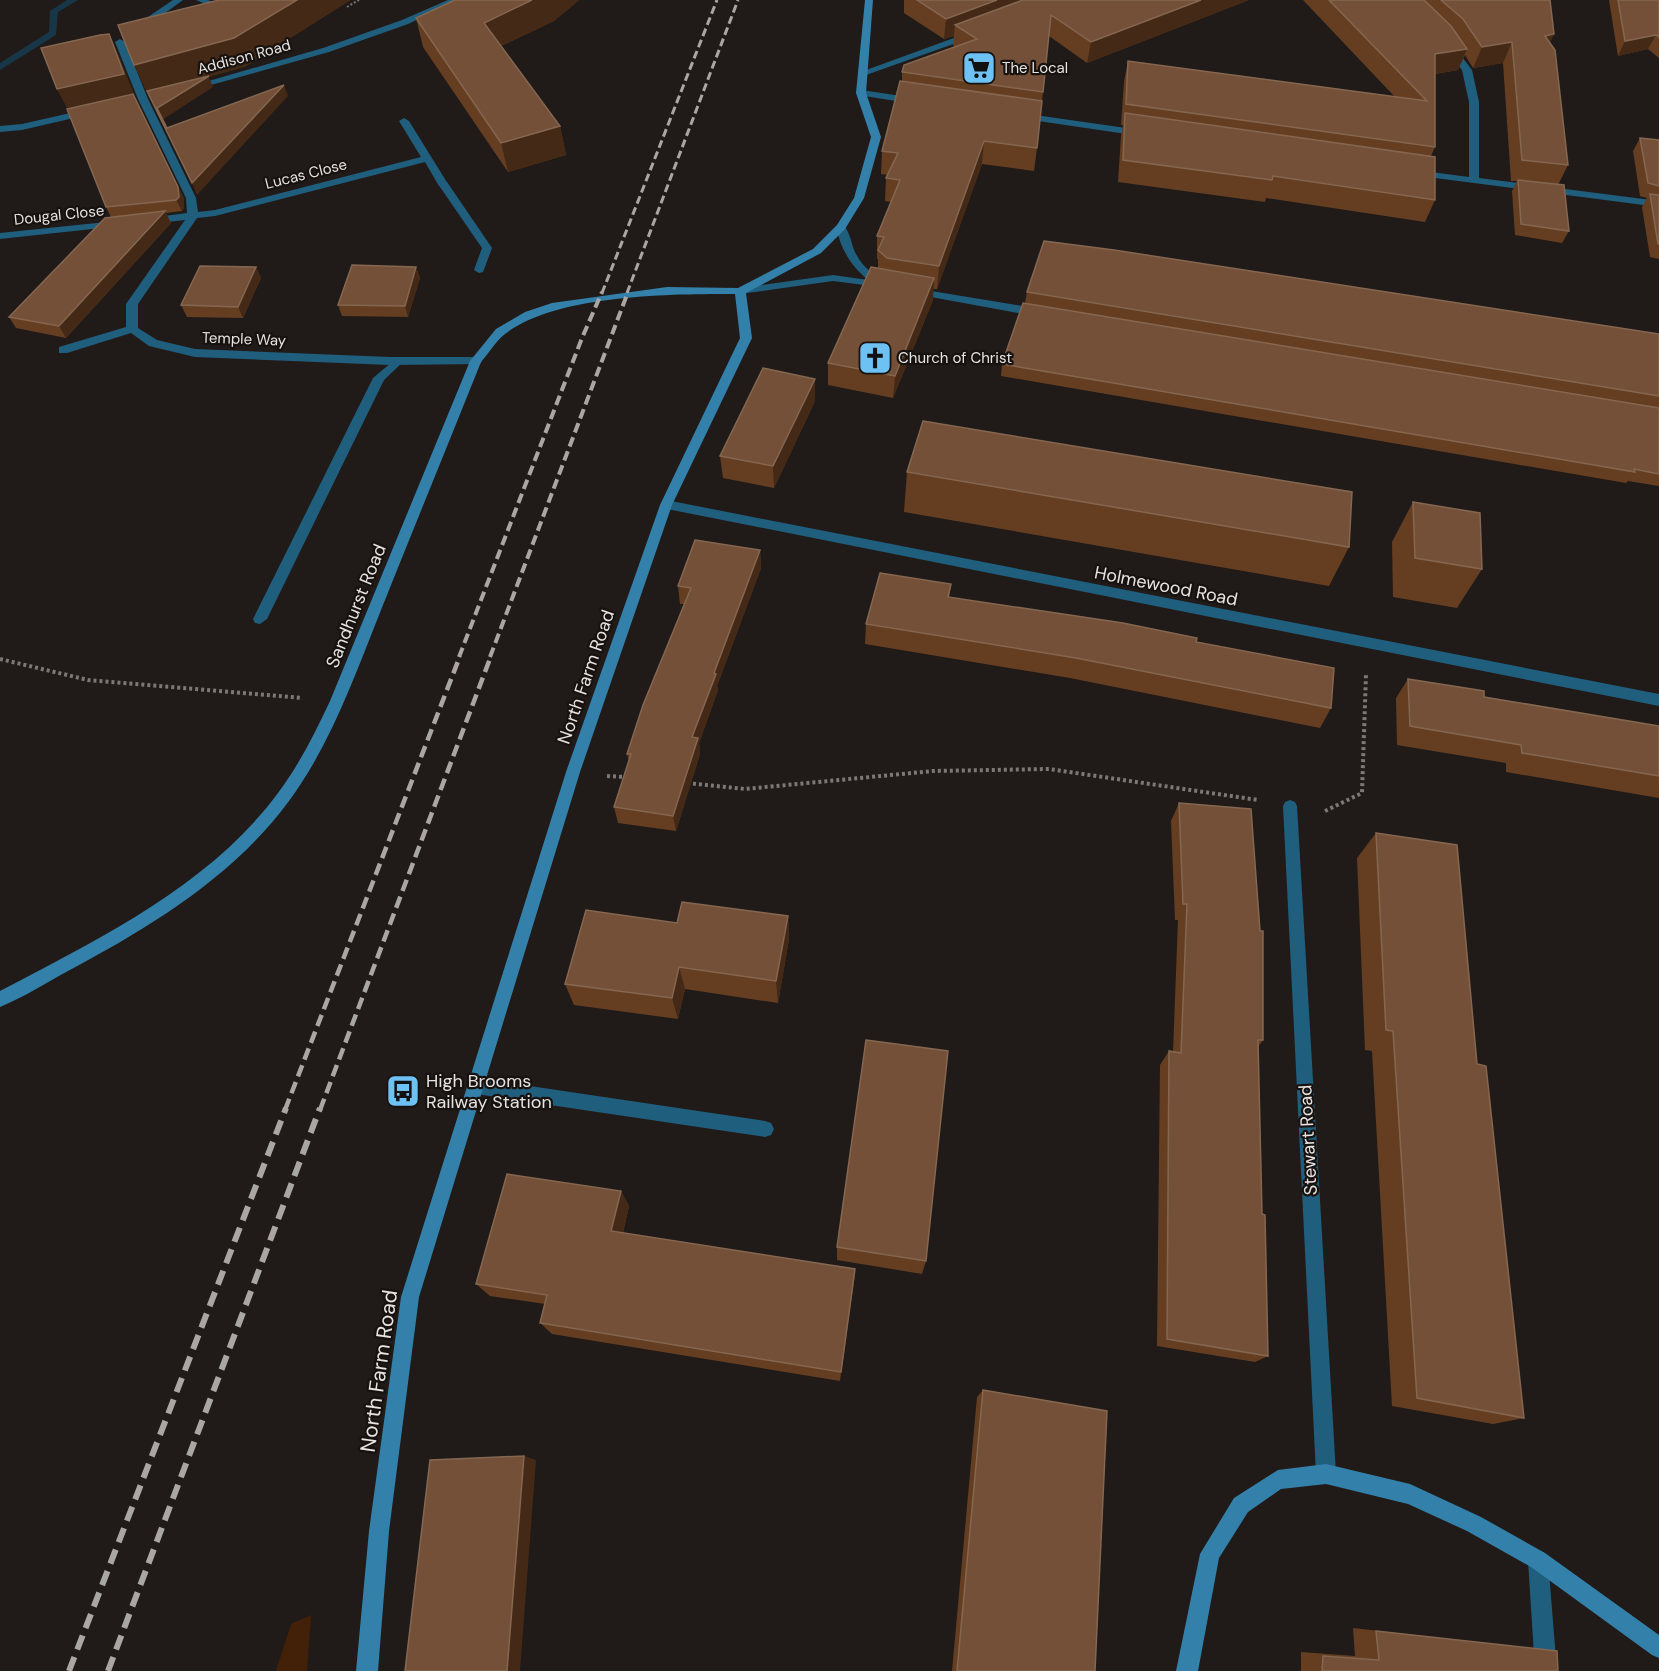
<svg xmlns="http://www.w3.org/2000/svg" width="1659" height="1671" viewBox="0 0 1659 1671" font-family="'DM Sans',sans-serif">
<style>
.green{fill:#432108}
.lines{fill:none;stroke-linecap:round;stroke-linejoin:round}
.stream{fill:#173748;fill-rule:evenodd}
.path-far1{stroke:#7c7875;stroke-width:2;stroke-dasharray:2 2;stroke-linecap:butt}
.path{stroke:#7c7875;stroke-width:4;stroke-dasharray:3 3;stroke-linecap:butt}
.lane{fill:#205e7e;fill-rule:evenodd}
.street{fill:#205e7e;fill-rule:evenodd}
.secondary{fill:#3381aa;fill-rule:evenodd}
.rail-far3{stroke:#aaa6a3;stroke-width:3;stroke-dasharray:8 4;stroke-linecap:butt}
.rail-far2{stroke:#aaa6a3;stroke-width:4;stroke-dasharray:10 5;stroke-linecap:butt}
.rail-far1{stroke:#aaa6a3;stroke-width:4.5;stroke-dasharray:12 6;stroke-linecap:butt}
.rail{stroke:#aaa6a3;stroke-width:6;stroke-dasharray:15 8;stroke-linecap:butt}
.wall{fill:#653e22}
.shaded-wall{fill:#432916}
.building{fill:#735037;stroke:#856751;stroke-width:1.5}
.labels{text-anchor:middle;stroke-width:4.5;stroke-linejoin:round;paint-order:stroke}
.far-street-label{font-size:15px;fill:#e6e3e0;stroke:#17120f}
.far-poi-label{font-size:15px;fill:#e6e3e0;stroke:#17120f;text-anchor:start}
.street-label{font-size:18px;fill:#e6e3e0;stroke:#17120f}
.poi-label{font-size:18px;fill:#e6e3e0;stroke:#17120f;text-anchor:start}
.near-street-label{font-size:21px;fill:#e6e3e0;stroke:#17120f}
</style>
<rect width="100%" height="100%" fill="#201b18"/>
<path class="green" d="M311,1615l-4,56h-31l15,-47z"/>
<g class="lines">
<path class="stream" d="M67,0h11l-20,12 -2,23 -56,35v-7l49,-31 1,-21z"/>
<path class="path-far1" d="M347,7l12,-7"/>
<g class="path">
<path d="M0,659l88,21 214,18"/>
<path d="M607,776l19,1"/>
<path d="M687,783l58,6 188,-18 116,-2 209,31"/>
<path d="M1325,811l37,-18 4,-119"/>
</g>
<g class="lane">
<path d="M173,0h10l-29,21h-6v-4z"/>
<path d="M196,0h12l20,8 12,-8h10l-21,14z"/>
<path d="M439,182h8l45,66 -9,24 -4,1 -5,-3 8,-22 -44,-64z"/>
<path d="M398,357l6,4 -20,19 -117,239 -7,5 -5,-1 -2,-4 120,-241z"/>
<path d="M1538,1550l7,3 3,7 9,111h-22l-7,-111 3,-7z"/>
</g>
<g class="street">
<path d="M448,0h11l-51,24 -79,28 -136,38 -5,-3 135,-39 79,-28z"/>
<path d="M973,31l5,3 -2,2 -110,39 -8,-2z"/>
<path d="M120,39l5,3 23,57 48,99 2,14 17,-2 206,-53 -22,-36 5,-3 5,3 39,63 -9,2 -14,-24 -210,54 -18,2 -59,86v24l19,12 38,9 195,8h86l6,4 -2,3 -90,1 -195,-8 -46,-11 -18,-13 -64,20h-8v-6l67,-20v-23l59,-84 -36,4 -5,-3 5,-3 38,-5 -1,-15 -48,-99 -23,-57z"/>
<path d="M1449,43l3,1 20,26 7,32v76l180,23v6l-247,-32 -1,-2 5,-3 53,7v-75l-7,-32 -18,-24z"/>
<path d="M861,90l54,8 5,3 -5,3 -57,-9 -2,-2z"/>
<path d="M88,109l5,3 -2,2 -69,16 -22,2v-6l22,-2z"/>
<path d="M1021,113l119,17 5,3 -5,3 -122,-18 -2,-2z"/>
<path d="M116,221l5,3 -1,2 -120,13v-6z"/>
<path d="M841,224c9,4 10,21 15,30 6,12 20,24 32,30v4l-55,-7 -93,13 -5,-3 5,-3 93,-13 35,5c-18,-15 -27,-31 -32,-53z"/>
<path d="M913,288l127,21 6,4 -6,4 -131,-24 -1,-2z"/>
<path d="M666,500l993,194v12l-997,-198 -2,-3 2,-3z"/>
<path d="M1290,800l5,2 2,4 39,668 -3,7 -7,3 -7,-3 -3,-7 -33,-668 2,-4z"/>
<path d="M476,1078l289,43 6,2 3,6 -3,6 -6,2 -289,-43 -6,-2 -2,-6 2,-6z"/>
</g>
<g class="secondary">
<path d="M865,0h8l-7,93 15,44 -17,61 -19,31 -24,24 -75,40 6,45 -80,167 -92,267 -161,525 -30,234 -11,140h-22l13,-140 32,-234 165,-525 94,-267 80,-167 -5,-44c-64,0 -178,0 -230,40 -9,7 -16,19 -24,28 -33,83 -67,165 -100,248 -26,65 -50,134 -92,191 -56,76 -139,126 -221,170 -22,12 -44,26 -68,36v-16c100,-53 209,-105 278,-198 21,-28 37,-60 52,-92l140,-340 26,-32 29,-17 27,-9 115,-16 71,1 75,-39 24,-24 17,-27 17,-61 -15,-44z"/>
<path d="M1326,1464l84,20 71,33 64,36 114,82v23l-7,-3 -121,-88 -64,-36 -59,-27 -82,-20 -45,5 -33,23 -29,46 -21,113h-22l24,-117 34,-56 44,-28z"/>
</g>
<g class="rail-far3">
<path d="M602,293l115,-293"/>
<path d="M627,293l111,-293"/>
</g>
<g class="rail-far2">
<path d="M459,657l123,-319 20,-46"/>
<path d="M490,657l138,-365"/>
</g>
<g class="rail-far1">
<path d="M285,1110l175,-454"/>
<path d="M320,1110l171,-454"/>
</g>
<g class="rail">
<path d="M69,1671l217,-563"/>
<path d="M108,1671l212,-563"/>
</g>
</g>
<g class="wall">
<path d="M468,0h111l-25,21 -53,25 59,80 6,29 -58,17 -85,-125 -7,-29z"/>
<path d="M904,0h345l-162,63 -38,-27 -12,112 -3,23 -52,-7 -45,125h-4v11l-40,98 -65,-13v-22l50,-95v-9h-1v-23l14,-34 -6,-1 1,-23 2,-3 -7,-1 1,-23 20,-70v-9l53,-25 -2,-2 1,-9 -10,3 -40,-26z"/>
<path d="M1303,0h247l4,34 -4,8 18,123 -10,20 11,46 -7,12 -47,-8 -3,-44 5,-10h-6l-8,-118 -30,5 -8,-13 -7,15 -23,4v73l-4,9 4,44 -10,22 -159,-24 -1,4 -147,-20 3,-46 2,-11h-2l3,-43 4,-21 267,36z"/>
<path d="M1609,0h50v58l-11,-9 -30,7z"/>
<path d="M109,34l10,23 15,39 50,103v9l-2,3 -16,2 5,10 -105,115 -50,-10 -7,-11 102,-100 -5,-10 -38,-98 -11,-20z"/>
<path d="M1640,138l19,2v119l-9,-2 -8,-50 5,-9 -7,-2 -7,-45z"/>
<path d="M256,267l5,11 -18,40 -56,-1 -6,-12z"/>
<path d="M416,267l4,11 -12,39 -66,-1 -4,-11z"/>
<path d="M1027,292l632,42v152l-31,-5 -2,2 -625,-107 1,-12 23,-61z"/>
<path d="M815,401l-41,87 -51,-10 -3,-22z"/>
<path d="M907,472l442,75 -20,39 -425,-74z"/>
<path d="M1413,502l69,67 -25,39 -64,-11 -1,-55z"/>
<path d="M760,550l1,18 -44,118 1,4 -19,53 1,11 -24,77 -58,-8 -4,-16 15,-46 -2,-7 57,-150h-4l-2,-18z"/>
<path d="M951,584l-2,14 247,44 135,66 -11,20 -250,-50 -205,-34 1,-20z"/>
<path d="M1408,679l76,18 175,29v72l-153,-26v-9l-109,-18 -1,-47z"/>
<path d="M1179,803l84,237 -5,7 4,167 6,142 -13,6 -98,-16 3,-281 9,-14 4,1 5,-132h-3l-4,-99z"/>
<path d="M1376,833l101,231 47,354 -31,6 -101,-18 -20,-355 -7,-1 -8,-192z"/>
<path d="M788,916l1,23 -11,64 -93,-14 -7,30 -104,-14 -9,-21 112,-61z"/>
<path d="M621,1191l8,15 -6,27 231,48 -14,100 -288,-47 -12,-11 5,-19 -55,-8 -14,-12z"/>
<path d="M837,1247l89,14 -4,13 -85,-14z"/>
<path d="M983,1390l112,281h-143l25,-274z"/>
<path d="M1353,1628l204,23 1,20h-257v-19l54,4z"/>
</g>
<g class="shaded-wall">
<path d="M297,0h54l-106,67 -36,10 4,10 -51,33 -5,-12 49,-30 -59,15 -13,-28z"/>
<path d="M532,0h47l-25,21 -64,30 -6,-28z"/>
<path d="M997,0h55l-97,25 -1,11 -10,3 2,-20z"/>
<path d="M1201,0h48l-162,63 4,-21z"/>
<path d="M109,34l10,23 16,39 -66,15 -12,-22z"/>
<path d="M1554,34l-10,21 1,-19z"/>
<path d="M1656,35l-8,14 -30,7 7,-15z"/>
<path d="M1512,42l-9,21 -30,5 9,-21z"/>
<path d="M1467,49l-9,21 -31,5 8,-21z"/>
<path d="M284,85l4,11 -91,99 -5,-12z"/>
<path d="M560,126l6,29 -58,17 -7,-29z"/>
<path d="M984,141l-2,23 -45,125 2,-23z"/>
<path d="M178,187l6,12v9l-2,3 -6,-11z"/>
<path d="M165,211l6,12 -105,115 -7,-12z"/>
<path d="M256,267l5,11 -18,40 -5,-11z"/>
<path d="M416,267l4,11 -12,39 -3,-11z"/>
<path d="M934,278l-1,22 -40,98 2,-22z"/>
<path d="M815,379v22l-41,87 -1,-22z"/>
<path d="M760,550l1,18 -44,118 1,4 -19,53 1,11 -24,77 -3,-15 19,-79 22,-64z"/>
<path d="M788,916l1,23 -11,64 -2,-22z"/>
<path d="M679,967l6,22 -7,30 -6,-21z"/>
<path d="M621,1191l8,15 -9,39 -9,-14z"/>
<path d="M855,1269l-1,12 -14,100 1,-9z"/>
<path d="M524,1456l12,4 -16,211h-13z"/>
</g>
<g class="building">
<path d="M219,0h78l-63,38 -100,27 -16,-40z"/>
<path d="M455,0h77l-48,23 76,103 -59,17 -85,-125z"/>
<path d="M917,0h80l-51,19z"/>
<path d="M1023,0h178l-110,42 -40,-27 -8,77 -141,-20 2,-7 73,-26 -22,-14z"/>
<path d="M1329,0h95l27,26 16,23 -32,5v93l-309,-43 2,-43 299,40z"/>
<path d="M1441,0h109l4,34 -9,2 10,14 13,115 -46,-5 -10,-118 -30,5 -19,-28z"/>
<path d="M1618,0h41v37l-3,-2 -31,6z"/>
<path d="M109,34l15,40 -67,15 -16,-41 59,-13z"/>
<path d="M209,76l-52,32 10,20 117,-43 -92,98 -45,-92z"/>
<path d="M900,81l142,20 -5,47 -53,-7 -45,125 -52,-8 -9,-8 6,-13 -7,-1 23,-56 -14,-2 12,-25 -16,-2z"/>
<path d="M133,94l45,93 1,10 -3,3 -70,7 -39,-98z"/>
<path d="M1125,113l310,44v43l-162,-24 -1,4 -149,-20z"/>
<path d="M1640,138l19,2v46l-11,-3z"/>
<path d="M1518,180l46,5 5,46 -48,-7z"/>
<path d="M1650,194l9,1v49h-1z"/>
<path d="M165,211l-106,115 -50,-9 96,-99z"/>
<path d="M1044,241l70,9 545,84v62l-632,-104z"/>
<path d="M352,265l64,2 -11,39 -67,-1z"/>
<path d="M200,266l56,1 -18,40 -57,-2z"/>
<path d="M871,267l63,11 -39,98 -67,-13z"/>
<path d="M1023,303l636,105v66l-25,-5 1,3 -633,-108z"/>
<path d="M763,368l52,11 -42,87 -53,-10z"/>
<path d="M923,421l429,71 -3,55 -442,-75z"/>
<path d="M1413,502l67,11 2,56 -67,-11z"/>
<path d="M695,540l65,10 -46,123 2,1 -24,63 6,1 -25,78 -59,-9 17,-53h-4l16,-49 48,-117 -13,-2z"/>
<path d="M880,573l71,11 -3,13 175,26 74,15 -1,4 138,26 -3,40 -255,-50 -210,-34z"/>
<path d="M1408,679l76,12v6l175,29v50l-137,-23 -1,-8 -111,-19z"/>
<path d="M1179,803l72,6 9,122h3v109h-5l4,174 3,1 3,141 -101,-17 2,-288 12,2 6,-149h-4z"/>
<path d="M1376,833l81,12 20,219 9,2 38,352 -107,-20 -24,-367 -7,-1z"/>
<path d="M682,902l106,14 -12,65 -97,-14 -7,31 -107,-14 21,-74 91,13z"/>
<path d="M866,1040l82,11 -22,210 -89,-14z"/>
<path d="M507,1174l114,17 -10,40 244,38 -14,103 -301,-49 7,-28 -71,-11z"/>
<path d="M983,1390l124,21 -12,260h-138z"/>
<path d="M524,1456l-17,215h-102l25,-211z"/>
<path d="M1376,1631l181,20 1,20h-236l1,-15 56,4z"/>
</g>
<defs>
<symbol id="supermarket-square" viewBox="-11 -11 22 22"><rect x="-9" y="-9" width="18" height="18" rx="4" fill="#6dc2f3" stroke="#17120f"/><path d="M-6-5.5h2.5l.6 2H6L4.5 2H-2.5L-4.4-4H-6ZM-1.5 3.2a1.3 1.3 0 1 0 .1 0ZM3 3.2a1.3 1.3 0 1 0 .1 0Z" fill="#111"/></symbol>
<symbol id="church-square" viewBox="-11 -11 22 22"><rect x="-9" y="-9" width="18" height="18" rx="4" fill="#6dc2f3" stroke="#17120f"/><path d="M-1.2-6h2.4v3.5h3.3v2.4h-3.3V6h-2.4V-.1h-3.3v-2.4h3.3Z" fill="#111"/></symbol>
<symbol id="bus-square" viewBox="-11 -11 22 22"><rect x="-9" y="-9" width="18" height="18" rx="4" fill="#6dc2f3" stroke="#17120f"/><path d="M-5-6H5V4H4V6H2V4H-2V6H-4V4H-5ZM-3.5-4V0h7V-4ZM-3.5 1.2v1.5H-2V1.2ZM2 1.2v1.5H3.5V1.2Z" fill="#111"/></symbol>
</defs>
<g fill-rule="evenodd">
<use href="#supermarket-square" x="960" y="49" width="38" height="38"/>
<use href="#church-square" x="856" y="339" width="38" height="38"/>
<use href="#bus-square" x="384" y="1072" width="38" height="38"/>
</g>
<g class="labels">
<g class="far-street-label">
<text transform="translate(244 57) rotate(-15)" y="5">Addison Road</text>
<text transform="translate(306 174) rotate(-14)" y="5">Lucas Close</text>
<text transform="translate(59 215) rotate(-6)" y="5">Dougal Close</text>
<text transform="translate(244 339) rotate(2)" y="5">Temple Way</text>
</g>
<g class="far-poi-label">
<text x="1002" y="73">The Local</text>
<text x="898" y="363">Church of Christ</text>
</g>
<g class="street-label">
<text transform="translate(1166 586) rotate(11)" y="6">Holmewood Road</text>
<text transform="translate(356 606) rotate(-68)" y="6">Sandhurst Road</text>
<text transform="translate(586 677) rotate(-71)" y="6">North Farm Road</text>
<text transform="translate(1308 1140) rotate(-93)" y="6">Stewart Road</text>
</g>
<g class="poi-label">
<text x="426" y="1087">High Brooms<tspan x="426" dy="21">Railway Station</tspan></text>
</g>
<g class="near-street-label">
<text transform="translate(379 1371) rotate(-82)" y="7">North Farm Road</text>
</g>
</g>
</svg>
